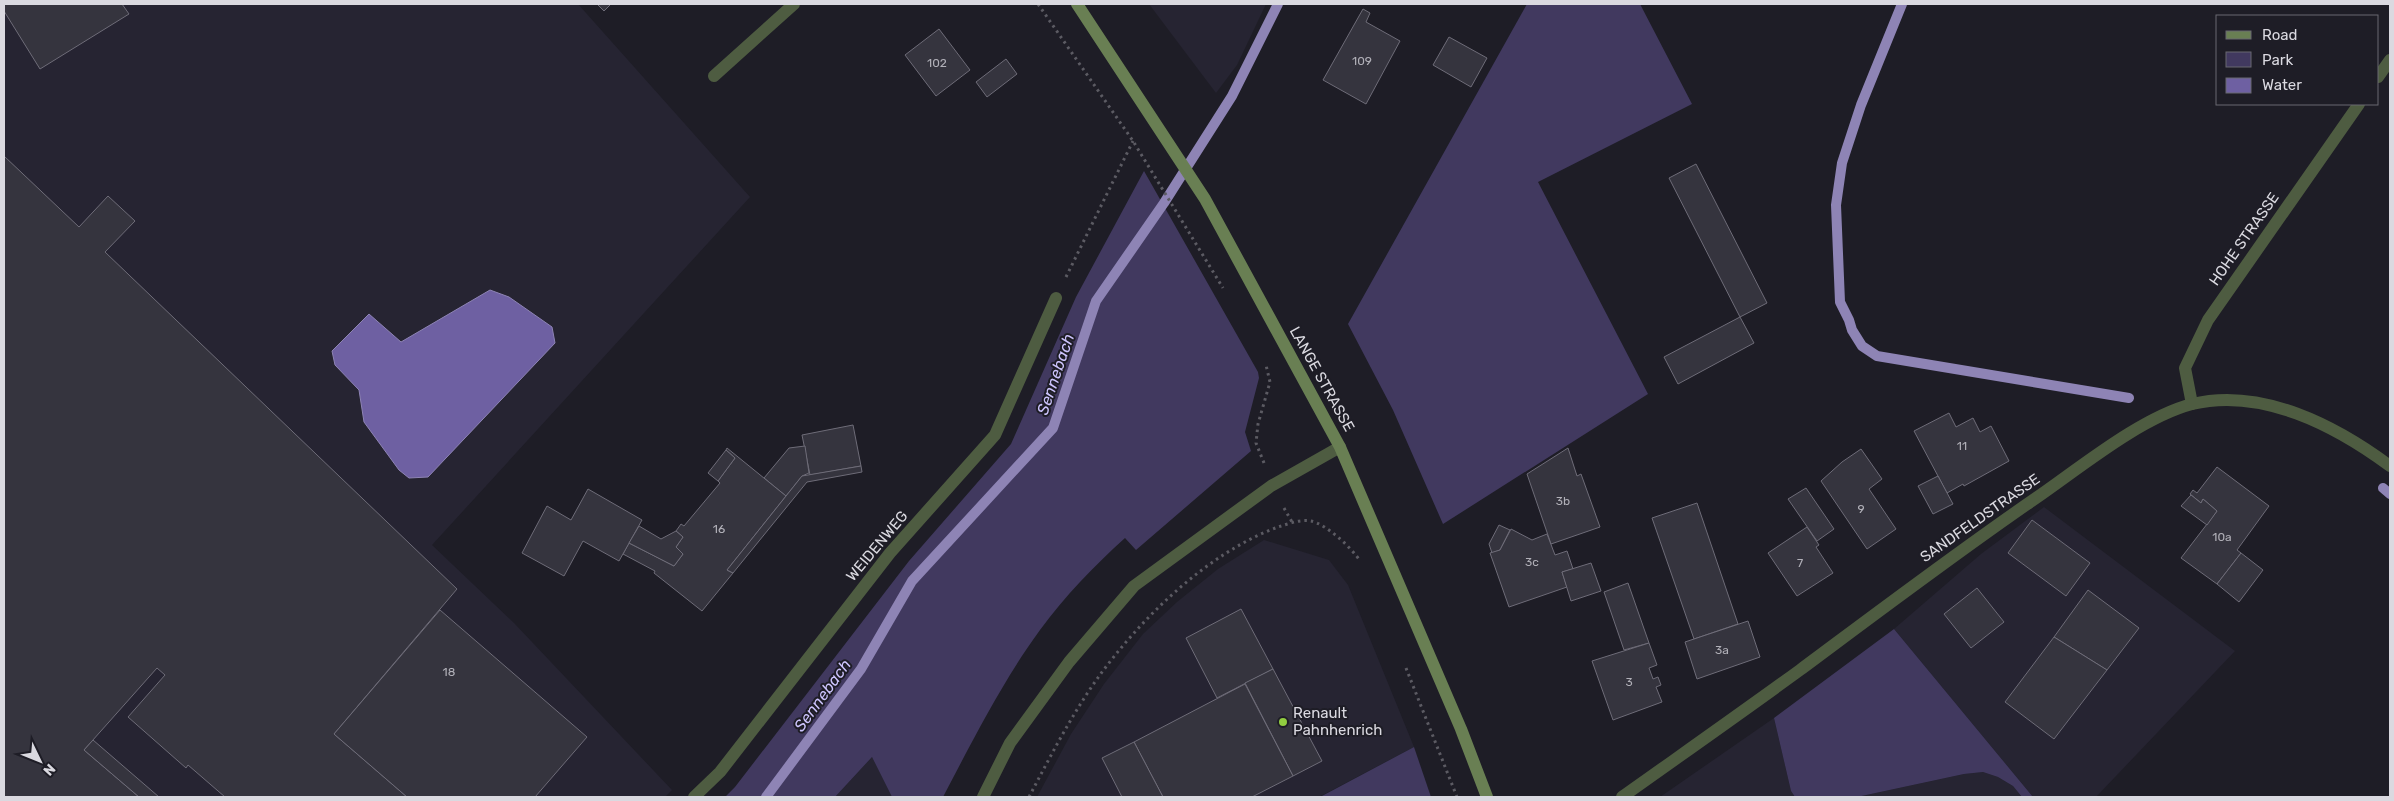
<svg xmlns="http://www.w3.org/2000/svg" width="2394" height="801" viewBox="0 0 2394 801" font-family="Rubik,sans-serif">
<style>
.built{fill:#262432}
.green{fill:#41395f}
.water{fill:#6e60a2;stroke:#8e84b5}
.lines{fill:none;stroke-linecap:round;stroke-linejoin:round}
.stream{stroke:#8e84b5;stroke-width:10}
.building{fill:#35343e;stroke:#6e6c78}
.path{stroke:#5c5b63;stroke-width:3;stroke-dasharray:2.5 4;stroke-linecap:butt}
.service{stroke:#4e5c41;stroke-width:12}
.minor{stroke:#4e5c41;stroke-width:12}
.secondary{stroke:#697f53;stroke-width:12}
.poi-dot{fill:#91cd40;stroke:#1e1d26;stroke-width:2}
.labels{text-anchor:middle;stroke-width:4;stroke-linejoin:round;paint-order:stroke}
.number-label{font-size:12px;fill:#b1b0b8}
.street-label{font-size:15px;fill:#dad9e0;stroke:#1e1d26}
.poi-label{font-size:15px;fill:#dad9e0;stroke:#1e1d26;text-anchor:start}
.water-label{font-size:16px;font-style:italic;fill:#cdc4fd;stroke:#1e1d26}
</style>
<rect width="100%" height="100%" fill="#1e1d26"/>
<g class="built">
<path d="M4,4h574l172,193 -318,348 82,78 158,167 -7,7h-661z"/>
<path d="M1149,4h117l-29,61 -21,28z"/>
<path d="M2044,507l191,144 -139,146h-63l-139,-168 87,-75z"/>
<path d="M1264,540l65,20 19,25 66,162 -95,50h-282l34,-63 33,-50 39,-50 34,-32 41,-33z"/>
<path d="M1774,718l17,73 4,6h-135z"/>
<path d="M872,757l20,40h-57z"/>
<path d="M1983,772l15,5 15,9 9,11h-165l107,-23z"/>
</g>
<g class="green">
<path d="M1527,4h113l52,100 -154,78 110,212 -205,130 -50,-114 -45,-86z"/>
<path d="M1144,171l114,201 1,6 -14,54 6,19 -115,99 -11,-12c-31,28 -60,58 -85,92 -38,52 -67,110 -97,167h-51l-20,-40 -37,40h-110l10,-10 174,-226 102,-117 65,-147z"/>
<path d="M1894,629l139,168h-11l-9,-11 -15,-9 -15,-5 -19,2 -107,23h-62l-4,-6 -17,-73z"/>
<path d="M1414,747l17,50h-111z"/>
</g>
<path class="water" d="M490,290l19,7 43,30 3,16 -127,134 -19,1 -10,-8 -35,-48 -5,-32 -24,-25 -3,-14 37,-37 32,28z"/>
<g class="lines">
<g class="stream">
<path d="M1902,4l-41,101 -19,58 -6,42 4,97 9,18 3,10 10,16 15,10 252,42"/>
<path d="M2383,488l7,6"/>
<path d="M766,797l95,-128 51,-88 141,-153 43,-127 68,-98 68,-107 46,-92"/>
</g>
</g>
<g class="building">
<path d="M4,4h118l7,10 -89,55 -36,-58z"/>
<path d="M597,4h14l-7,7z"/>
<path d="M1363,9l7,4 -4,9 34,19 -34,63 -43,-24z"/>
<path d="M939,29l31,41 -34,26 -31,-41z"/>
<path d="M1449,37l38,21 -16,29 -38,-22z"/>
<path d="M1006,59l11,15 -30,23 -11,-15z"/>
<path d="M4,156l75,71 29,-31 27,25 -30,31 352,337 -123,145 73,63h-182l-37,-32 -2,3 -58,-51 37,-42 -8,-7 -73,82 55,47h-135z"/>
<path d="M1696,164l71,139 -27,14 -71,-139z"/>
<path d="M1740,317l14,26 -76,41 -14,-27z"/>
<path d="M1949,413l7,14 17,-9 7,14 11,-6 18,35 -45,25 -1,-2 -16,9 -33,-62z"/>
<path d="M853,425l8,41 -51,9 -8,-40z"/>
<path d="M805,446l4,27 -7,3 -16,20 -22,-18 25,-30z"/>
<path d="M727,448l59,48 -59,74 6,3 -31,38 -48,-38 1,-2 -32,-17 6,-11 45,23 9,-12 -7,-7 7,-10 -7,-6 5,-7 3,2 36,-43 -2,-2 17,-23 -9,-8z"/>
<path d="M1568,448l9,28 4,-2 19,53 -49,17 -24,-70z"/>
<path d="M1861,449l21,30 -13,10 27,40 -29,20 -46,-68 21,-19z"/>
<path d="M726,450l9,8 -17,23 -10,-8z"/>
<path d="M861,466l1,6 -55,10 -74,91 -6,-3 75,-94z"/>
<path d="M2217,467l52,39 -32,44 4,3 -24,31 -36,-26 36,-47 -14,-12 -2,4 -11,-9 3,-4 4,3z"/>
<path d="M1938,476l15,28 -20,10 -15,-28z"/>
<path d="M1806,488l28,41 -17,12 -29,-42z"/>
<path d="M588,489l54,31 -23,41 -36,-20 -19,35 -42,-23 25,-47 24,14z"/>
<path d="M2191,495l10,8 2,-4 14,12 -10,14 -26,-19z"/>
<path d="M1697,503l41,121 -44,15 -42,-121z"/>
<path d="M2032,520l58,43 -24,33 -58,-43z"/>
<path d="M1499,525l11,5 -10,20 -8,3 -3,-9z"/>
<path d="M639,526l22,13 15,-8 7,6 -7,10 7,7 -9,12 -45,-23z"/>
<path d="M1807,527l12,18 -3,2 17,26 -36,23 -29,-43z"/>
<path d="M1511,529l21,11 15,-6 8,21 12,-4 6,18 -11,3 5,15 -58,20 -19,-54 10,-3z"/>
<path d="M2241,553l22,17 -24,32 -22,-18z"/>
<path d="M1591,563l10,28 -30,10 -9,-29z"/>
<path d="M1628,583l21,60 -25,7 -20,-58z"/>
<path d="M1977,588l27,34 -33,26 -27,-34z"/>
<path d="M2088,590l51,38 -32,42 -53,-33z"/>
<path d="M1241,609l32,60 -56,29 -31,-60z"/>
<path d="M440,610l147,127 -52,60h-128l-73,-63z"/>
<path d="M1748,621l12,36 -63,22 -12,-37z"/>
<path d="M2054,637l53,33 -53,69 -49,-37z"/>
<path d="M1649,643l8,22 -8,3 4,11 5,-2 3,8 -5,2 6,15 -49,18 -21,-59z"/>
<path d="M1273,669l49,92 -29,15 -48,-93z"/>
<path d="M1245,684l48,92 -41,21h-89l-29,-55z"/>
<path d="M93,740l66,57h-20l-55,-47z"/>
<path d="M1134,742l29,55h-41l-20,-39z"/>
</g>
<g class="lines">
<g class="path">
<path d="M1038,4l95,137 90,147"/>
<path d="M1066,277l67,-136"/>
<path d="M1264,463l-8,-20 2,-19 12,-42 -4,-17"/>
<path d="M1284,508l8,14"/>
<path d="M1406,668l51,129"/>
<path d="M1029,797c21,-40 42,-81 68,-118 43,-60 110,-126 181,-152 10,-3 22,-8 33,-6 15,3 41,27 49,40"/>
</g>
<path class="service" d="M714,76l80,-72"/>
<g class="minor">
<path d="M2378,77l12,-17"/>
<path d="M2192,404l-7,-36 23,-48 151,-216"/>
<path d="M694,797l26,-25 170,-219 105,-118 61,-137"/>
<path d="M983,797l27,-54 59,-81 65,-76 137,-100 69,-39"/>
<path d="M1622,797c59,-42 119,-84 178,-127 78,-58 156,-117 236,-172 45,-31 104,-80 156,-94 70,-17 144,22 198,62"/>
</g>
<path class="secondary" d="M1077,4l128,195 135,248 121,282 26,68"/>
</g>
<circle class="poi-dot" cx="1283" cy="722" r="5"/>
<g class="labels">
<g class="number-label">
<text x="1362" y="65">109</text>
<text x="937" y="67">102</text>
<text x="1962" y="450">11</text>
<text x="1563" y="505">3b</text>
<text x="1861" y="513">9</text>
<text x="719" y="533">16</text>
<text x="2222" y="541">10a</text>
<text x="1532" y="566">3c</text>
<text x="1800" y="567">7</text>
<text x="1722" y="654">3a</text>
<text x="449" y="676">18</text>
<text x="1629" y="686">3</text>
</g>
<g class="street-label">
<text transform="translate(2244 239) rotate(-55)" y="5">HOHE STRASSE</text>
<text transform="translate(1322 379) rotate(61)" y="5">LANGE STRASSE</text>
<text transform="translate(1980 518) rotate(-35)" y="5">SANDFELDSTRASSE</text>
<text transform="translate(877 546) rotate(-50)" y="5">WEIDENWEG</text>
</g>
<g class="poi-label">
<text x="1293" y="718">Renault<tspan x="1293" dy="17">Pahnhenrich</tspan></text>
</g>
<g class="water-label">
<text transform="translate(1055 374) rotate(-71)" y="6">Sennebach</text>
<text transform="translate(822 695) rotate(-54)" y="6">Sennebach</text>
</g>
</g>
<rect width="2394" height="801" fill="none" stroke="#dad9e0" stroke-width="10"/>
<rect x="2216" y="15" width="162" height="90" fill="#1e1d26" stroke="#696870"/>
<rect x="2226" y="31" width="25" height="8" fill="#697f53" stroke="#696870"/>
<text x="2262" y="40" font-size="15" fill="#dad9e0">Road</text>
<rect x="2226" y="52" width="25" height="15" fill="#41395f" stroke="#696870"/>
<text x="2262" y="65" font-size="15" fill="#dad9e0">Park</text>
<rect x="2226" y="78" width="25" height="15" fill="#6e60a2" stroke="#696870"/>
<text x="2262" y="90" font-size="15" fill="#dad9e0">Water</text>
<g transform="translate(40 761) rotate(133)" stroke="#1e1d26" stroke-width="4" paint-order="stroke">
<path d="M0-4L9 19L0 12L-9 19Z" fill="#dad9e0"/>
<text y="-8" font-size="14" font-weight="bold" text-anchor="middle" fill="#dad9e0">N</text>
</g>
</svg>
